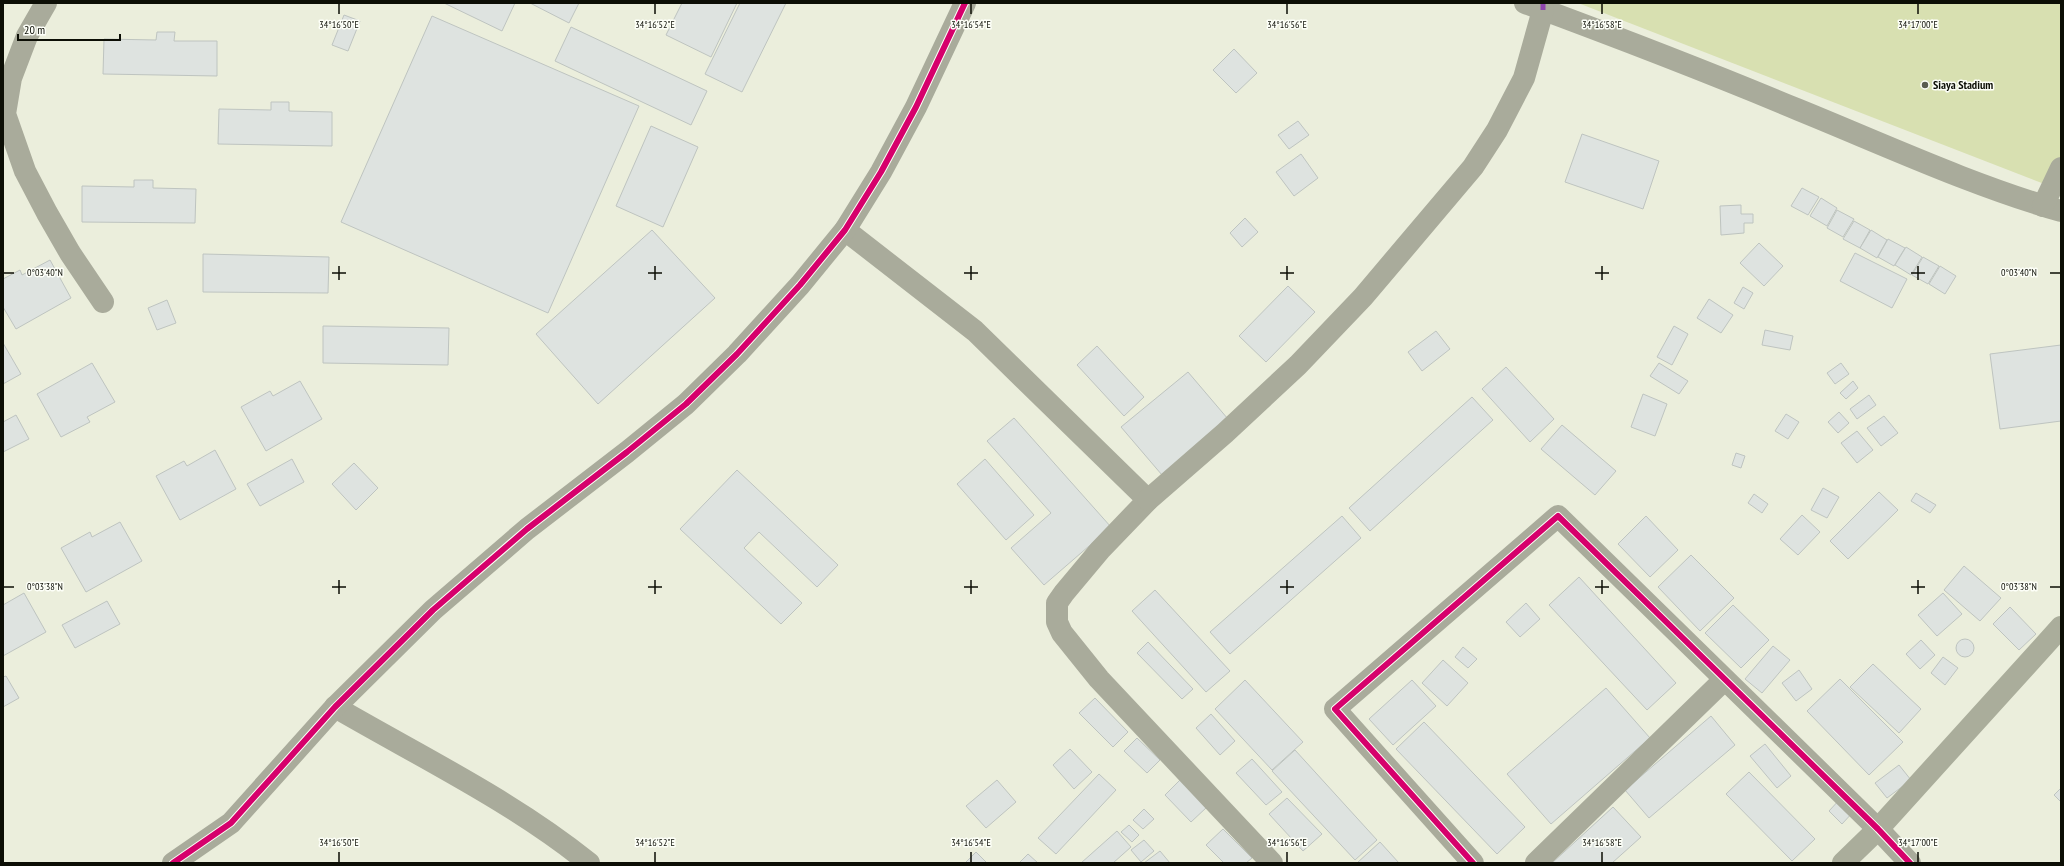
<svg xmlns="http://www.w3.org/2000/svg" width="2064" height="866" viewBox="0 0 2064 866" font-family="'PT Sans Narrow',sans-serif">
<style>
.green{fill:#d8e0b1}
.building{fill:#dee3e0;stroke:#bec4c0}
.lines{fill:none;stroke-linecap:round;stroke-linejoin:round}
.minor{stroke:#a9ab9b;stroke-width:22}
.major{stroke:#aaad9b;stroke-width:22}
.quiet{stroke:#8e44ad;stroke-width:5;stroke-dasharray:10 5;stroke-linecap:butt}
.cycleway-casing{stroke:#fdfff8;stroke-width:8}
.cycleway{stroke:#d6006c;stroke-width:6}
.ticks{fill:none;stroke:#0c0e05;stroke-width:1.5}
.poi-dot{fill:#5a5c50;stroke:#fdfff8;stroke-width:1.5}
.labels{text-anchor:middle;stroke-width:3;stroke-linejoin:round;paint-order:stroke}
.poi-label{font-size:12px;font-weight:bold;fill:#0c0e05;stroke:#fdfff8;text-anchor:start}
.ticks-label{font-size:10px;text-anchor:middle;fill:#0c0e05;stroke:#fdfff8;stroke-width:3;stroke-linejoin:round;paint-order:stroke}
</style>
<rect width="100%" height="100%" fill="#ebeedc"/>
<path class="green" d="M1578,3h483v164l-9,20z"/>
<g class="building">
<path d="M444,3h71l-13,28z"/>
<path d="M530,3h49l-10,20z"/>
<path d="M682,3h55l-26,54 -45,-22z"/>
<path d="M740,3h46l-44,89 -37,-18z"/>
<path d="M344,15l16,6 -12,30 -16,-6z"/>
<path d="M432,16l207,90 -91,207 -207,-91z"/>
<path d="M571,27l136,64 -16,34 -136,-64z"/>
<path d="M157,32h18l-1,9h43v35l-114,-2 1,-35 52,1z"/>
<path d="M1234,49l23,24 -21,20 -23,-23z"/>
<path d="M271,102h18v9l43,1v34l-114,-2 1,-35 52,1z"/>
<path d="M1298,121l11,14 -20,14 -11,-14z"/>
<path d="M651,126l47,21 -35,80 -47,-21z"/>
<path d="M1582,134l77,27 -16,48 -78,-27z"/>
<path d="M1301,154l17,24 -24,18 -18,-24z"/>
<path d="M134,180h19v8l43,1 -1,34 -113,-1v-36l52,1z"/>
<path d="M1802,188l17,9 -11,18 -17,-9z"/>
<path d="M1821,198l16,10 -10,18 -17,-10z"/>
<path d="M1741,205v9h12v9h-9v10l-23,2 -1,-29z"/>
<path d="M1837,210l17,9 -11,18 -16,-9z"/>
<path d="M1245,218l13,14 -16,15 -12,-14z"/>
<path d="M1854,221l16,9 -10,18 -17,-9z"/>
<path d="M652,230l63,68 -117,106 -62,-70z"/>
<path d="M1871,230l16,10 -10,18 -17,-10z"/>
<path d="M1888,239l17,9 -11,18 -16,-9z"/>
<path d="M1759,243l24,23 -19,20 -24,-23z"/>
<path d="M1906,247l16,10 -11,18 -16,-10z"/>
<path d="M1855,253l52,26 -15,29 -52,-27z"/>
<path d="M203,254l126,3 -1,36 -125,-1z"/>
<path d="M1923,257l16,9 -11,18 -16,-9z"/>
<path d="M50,260l21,38 -55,31 -13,-22v-28l17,-9 2,5z"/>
<path d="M1940,266l16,10 -11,18 -16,-10z"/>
<path d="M1288,286l27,26 -49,50 -27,-26z"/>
<path d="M1743,287l10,6 -9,16 -10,-6z"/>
<path d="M1709,299l24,16 -12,18 -24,-15z"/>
<path d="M167,300l9,23 -19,7 -9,-22z"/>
<path d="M323,326l126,2 -1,37 -125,-2z"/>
<path d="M1674,326l14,8 -16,31 -15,-8z"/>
<path d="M1765,330l28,6 -3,14 -28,-5z"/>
<path d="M1436,331l14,18 -28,22 -14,-19z"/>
<path d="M3,343l18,31 -18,10z"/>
<path d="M2061,345v76l-61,8 -10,-75z"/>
<path d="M1097,346l47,51 -20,19 -47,-51z"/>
<path d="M92,363l23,39 -28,15 3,5 -29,15 -24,-43z"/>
<path d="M1659,363l29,18 -9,13 -29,-18z"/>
<path d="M1841,363l8,11 -14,10 -8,-11z"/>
<path d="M1506,367l48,52 -24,23 -48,-53z"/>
<path d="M1188,372l40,47 -66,56 -41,-48z"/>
<path d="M300,381l22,38 -56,32 -25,-44 29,-16 3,5z"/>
<path d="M1853,381l5,7 -12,11 -6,-6z"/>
<path d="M1643,394l24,10 -12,32 -24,-9z"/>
<path d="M1869,395l7,10 -19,14 -7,-10z"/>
<path d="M1472,397l21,23 -123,111 -21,-23z"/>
<path d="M1839,412l10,11 -11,10 -10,-11z"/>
<path d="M1786,414l13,8 -11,17 -13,-8z"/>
<path d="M16,415l13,24 -26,13v-30z"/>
<path d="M1884,416l14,17 -17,13 -14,-18z"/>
<path d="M1014,418l97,109 -67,58 -33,-37 40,-35 -64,-72z"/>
<path d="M1562,425l54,46 -21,24 -54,-46z"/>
<path d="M1857,431l16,19 -16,13 -16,-20z"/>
<path d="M215,450l21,39 -56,31 -24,-44 28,-15 3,5z"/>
<path d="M1736,453l9,3 -4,12 -9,-3z"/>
<path d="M292,459l12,23 -44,24 -13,-22z"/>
<path d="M985,459l49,56 -28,25 -49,-56z"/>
<path d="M354,463l24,25 -22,22 -24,-26z"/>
<path d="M737,470l101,95 -21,22 -58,-55 -15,16 58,55 -21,21 -101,-95z"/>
<path d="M1823,488l16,9 -12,21 -16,-8z"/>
<path d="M1879,492l19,18 -50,49 -18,-18z"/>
<path d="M1916,493l20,12 -6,8 -19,-12z"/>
<path d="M1754,494l14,10 -6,9 -14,-10z"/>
<path d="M1802,515l18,17 -22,23 -18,-16z"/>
<path d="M1342,516l19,22 -131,116 -20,-22z"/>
<path d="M1646,516l32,34 -28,27 -32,-33z"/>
<path d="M120,522l22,39 -56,31 -25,-44 29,-16 2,5z"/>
<path d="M1691,555l43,43 -34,33 -42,-44z"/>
<path d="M1964,566l37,32 -21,23 -36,-31z"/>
<path d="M1579,577l97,106 -29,27 -98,-105z"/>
<path d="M1155,590l75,81 -24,21 -74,-81z"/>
<path d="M24,593l22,39 -43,24v-51z"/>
<path d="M1943,593l19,21 -25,22 -19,-21z"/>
<path d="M107,601l13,23 -45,24 -13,-23z"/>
<path d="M1526,603l14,16 -20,18 -14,-15z"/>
<path d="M1733,605l36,35 -28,28 -36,-35z"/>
<path d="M2010,607l26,27 -17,16 -26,-26z"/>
<circle cx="1965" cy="648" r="9"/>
<path d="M1921,640l14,15 -15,14 -14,-15z"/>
<path d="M1148,642l45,47 -11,10 -45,-46z"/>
<path d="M1773,646l17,14 -28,33 -17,-14z"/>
<path d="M1463,647l14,12 -9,9 -13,-11z"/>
<path d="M1943,657l15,11 -13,17 -14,-12z"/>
<path d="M1443,660l25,23 -21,23 -25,-23z"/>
<path d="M1873,664l48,45 -22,24 -49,-46z"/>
<path d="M1799,670l13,19 -16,12 -14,-18z"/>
<path d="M6,676l13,22 -16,9v-30z"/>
<path d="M1840,679l63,63 -34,33 -62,-64z"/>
<path d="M1245,680l58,62 -31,28 -57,-61z"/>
<path d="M1412,680l24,26 -43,39 -24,-26z"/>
<path d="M1606,688l44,50 -99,86 -44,-50z"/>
<path d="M1095,698l33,34 -15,15 -34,-34z"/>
<path d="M1211,714l24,27 -15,14 -24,-27z"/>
<path d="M1711,716l24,29 -86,73 -24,-28z"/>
<path d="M1424,722l101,105 -28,27 -101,-105z"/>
<path d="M1137,738l23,22 -13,13 -23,-22z"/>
<path d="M1765,744l26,32 -14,12 -27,-32z"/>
<path d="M1070,749l22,23 -18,17 -21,-24z"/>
<path d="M1295,750l82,90 -22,20 -83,-89z"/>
<path d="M1252,759l30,33 -16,13 -30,-32z"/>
<path d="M1899,765l12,15 -24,18 -12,-15z"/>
<path d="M1749,772l66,67 -23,22 -66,-67z"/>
<path d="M1099,774l17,16 -60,64 -18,-16z"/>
<path d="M997,780l19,22 -30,26 -20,-22z"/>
<path d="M1180,780l27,27 -16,15 -26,-27z"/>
<path d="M2061,788v14l-7,-7z"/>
<path d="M1287,798l35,36 -19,17 -34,-37z"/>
<path d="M1841,798l13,13 -12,13 -13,-13z"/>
<path d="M1613,807l28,30 -29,26h-60z"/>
<path d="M1144,809l10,10 -11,10 -10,-9z"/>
<path d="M1129,825l10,10 -7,7 -11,-10z"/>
<path d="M1223,829l29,29 -6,5h-22l-18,-18z"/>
<path d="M1117,831l14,16 -18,16h-32z"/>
<path d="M1144,840l10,11 -13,11 -10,-12z"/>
<path d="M1380,842l19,21h-42z"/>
<path d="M1160,851l10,12h-26z"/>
<path d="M976,852l11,11h-22z"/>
<path d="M1028,854l10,9h-19z"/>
</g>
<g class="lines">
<g class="minor">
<path d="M46,3l-19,33 -16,42 -6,36 20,57 22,42 23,40 33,49"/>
<path d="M1525,3c92,34 183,69 274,107 86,35 172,75 262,101"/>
<path d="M2043,206l18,-38"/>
<path d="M845,230l130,101 173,169 -48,50 -36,43 -7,10v19l5,11 37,46 173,184"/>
<path d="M1148,500l77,-67 73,-68 65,-68 110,-130 24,-37 27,-52 19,-68"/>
<path d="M335,707c86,50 177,94 254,156"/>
<path d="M173,863l58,-40 104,-116 98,-97 94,-81 100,-77 59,-48 51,-50 63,-69 45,-55 36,-58 35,-65 49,-104"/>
<path d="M1473,863l-138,-154 223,-193 320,313 32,34"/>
<path d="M1536,863l188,-183"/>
</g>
<path class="major" d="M1843,863l35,-34 183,-202"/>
<path class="quiet" d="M1543,3v7"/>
<defs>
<g id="cycleway">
<path d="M173,863l58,-40 104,-116 98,-97 94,-81 100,-77 59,-48 51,-50 63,-69 45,-55 36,-58 35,-65 49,-104"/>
<path d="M1473,863l-138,-154 223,-193 320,313 32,34"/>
</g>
</defs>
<use href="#cycleway" class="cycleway-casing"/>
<use href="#cycleway" class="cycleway"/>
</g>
<path class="ticks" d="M339,4v10M655,4v10M971,4v10M1287,4v10M1602,4v10M1918,4v10M339,266v14M655,266v14M971,266v14M1287,266v14M1602,266v14M1918,266v14M4,273h10M332,273h14M648,273h14M964,273h14M1280,273h14M1595,273h14M1911,273h14M2050,273h10M339,580v14M655,580v14M971,580v14M1287,580v14M1602,580v14M1918,580v14M4,587h10M332,587h14M648,587h14M964,587h14M1280,587h14M1595,587h14M1911,587h14M2050,587h10M339,852v10M655,852v10M971,852v10M1287,852v10M1602,852v10M1918,852v10"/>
<circle class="poi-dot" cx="1925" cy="85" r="4"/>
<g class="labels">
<g class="poi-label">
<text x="1933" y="89">Siaya Stadium</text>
</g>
</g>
<g class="ticks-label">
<text x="339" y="28">34°16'50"E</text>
<text x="655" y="28">34°16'52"E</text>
<text x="971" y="28">34°16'54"E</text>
<text x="1287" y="28">34°16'56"E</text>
<text x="1602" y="28">34°16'58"E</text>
<text x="1918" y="28">34°17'00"E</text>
<text x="45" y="276">0°03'40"N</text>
<text x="2019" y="276">0°03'40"N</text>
<text x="45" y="590">0°03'38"N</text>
<text x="2019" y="590">0°03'38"N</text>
<text x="339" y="846">34°16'50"E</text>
<text x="655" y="846">34°16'52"E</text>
<text x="971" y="846">34°16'54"E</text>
<text x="1287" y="846">34°16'56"E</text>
<text x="1602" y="846">34°16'58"E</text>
<text x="1918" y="846">34°17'00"E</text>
</g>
<rect width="2064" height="866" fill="none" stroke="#0c0e05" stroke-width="8"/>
<path d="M18 34v6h102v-6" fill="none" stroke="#0c0e05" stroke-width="2"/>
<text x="24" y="34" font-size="12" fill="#0c0e05" stroke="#fdfff8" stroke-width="3" paint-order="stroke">20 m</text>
</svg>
